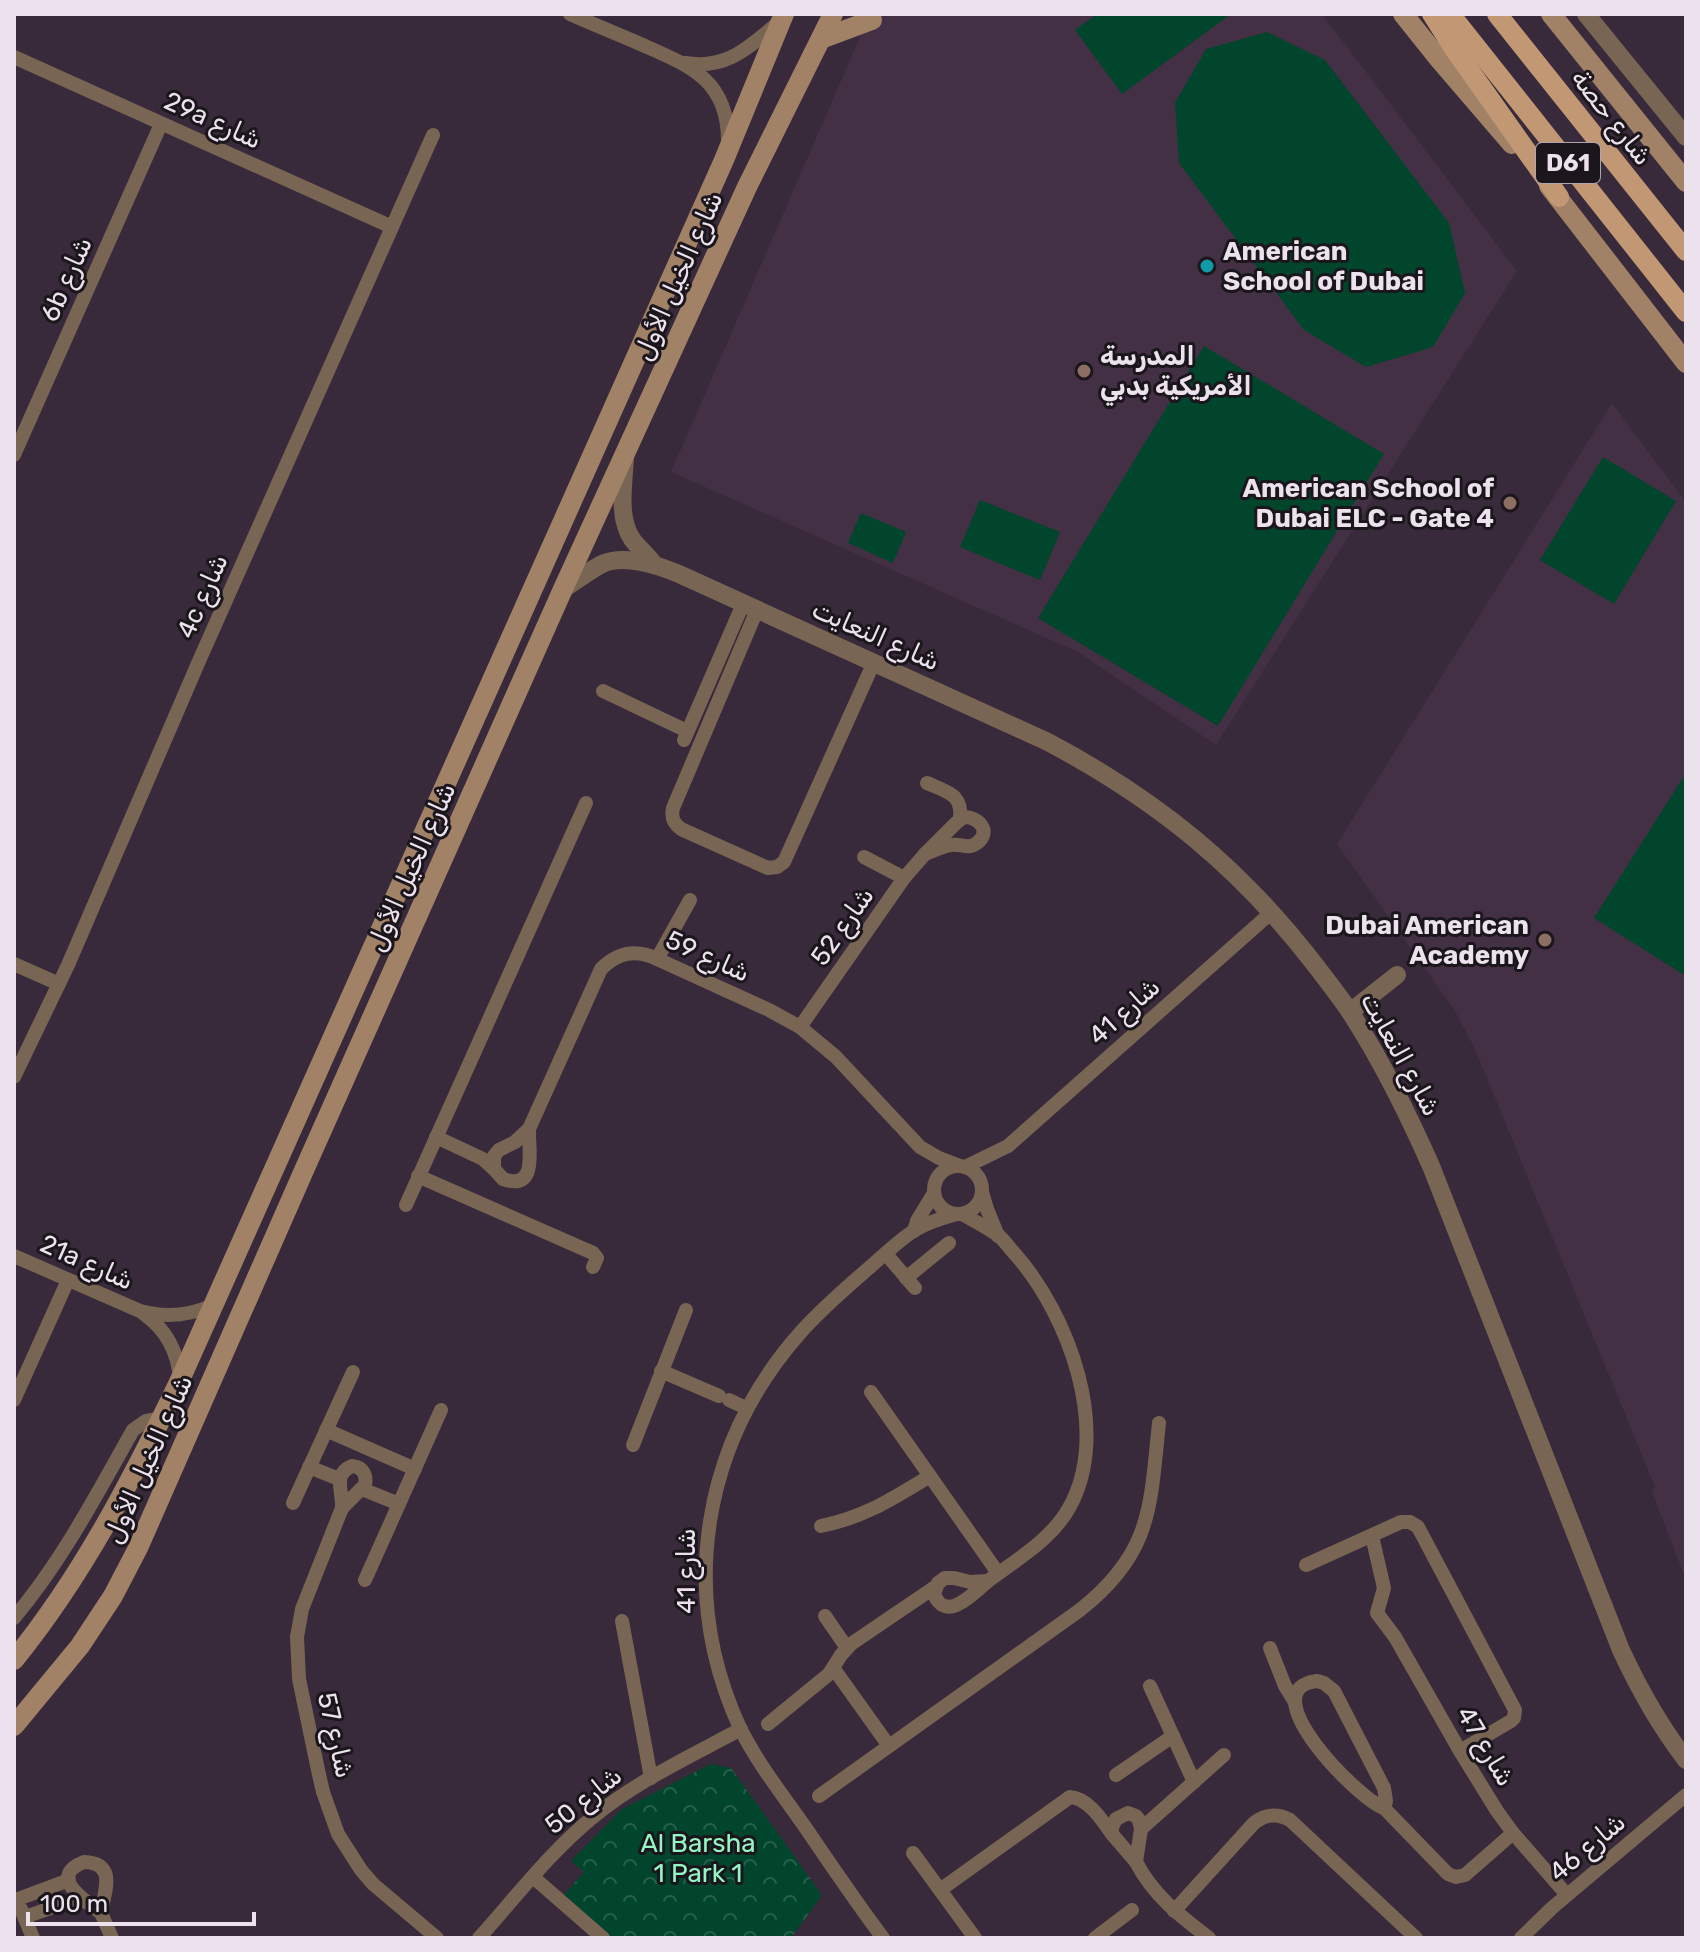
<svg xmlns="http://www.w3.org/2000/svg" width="1700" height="1952" viewBox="0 0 1700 1952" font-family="Rubik,Vazirmatn,sans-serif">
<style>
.built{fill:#433045}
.park{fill:url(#park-crowns)}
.garden{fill:#01452c}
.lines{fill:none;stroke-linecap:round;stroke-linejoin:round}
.minor{stroke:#796553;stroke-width:14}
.tertiary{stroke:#796553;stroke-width:18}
.secondary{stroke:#a28266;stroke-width:20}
.primary{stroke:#c29874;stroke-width:20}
.culture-dot{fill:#0f9aa8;stroke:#1b151c;stroke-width:3}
.education-dot{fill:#8d6e63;stroke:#1b151c;stroke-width:3}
.labels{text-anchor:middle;stroke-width:6;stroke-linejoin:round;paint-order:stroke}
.shield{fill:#1b151c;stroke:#ada4ae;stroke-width:2}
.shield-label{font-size:24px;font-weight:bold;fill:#ece2ed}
.street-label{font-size:26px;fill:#ece2ed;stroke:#1b151c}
.poi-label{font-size:26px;font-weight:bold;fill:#ece2ed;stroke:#1b151c;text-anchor:start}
.park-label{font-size:26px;fill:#96f5c5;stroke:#1b151c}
</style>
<defs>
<pattern id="park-crowns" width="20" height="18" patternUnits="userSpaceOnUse" patternTransform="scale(2)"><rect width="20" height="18" fill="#01452c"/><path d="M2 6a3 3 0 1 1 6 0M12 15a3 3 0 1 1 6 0" fill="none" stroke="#26604b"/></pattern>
</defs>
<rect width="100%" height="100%" fill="#382a3a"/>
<g class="built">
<path d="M870,14h452l195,257 -301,474 -138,-93 -407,-180z"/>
<path d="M1612,403l74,99v1078l-34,-88 3,-5 -180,-438 -20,-38 -118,-167z"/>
</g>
<path class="park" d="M711,1764l20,4 91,127 -31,43h-185l-43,-42 21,-24 -13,-11 51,-52z"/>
<g class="garden">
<path d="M1097,14h134l-109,80 -47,-64z"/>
<path d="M1267,32l58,28 124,163 16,70 -32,54 -67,20 -62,-37 -125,-167 -4,-60 31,-54z"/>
<path d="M1204,346l180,108 -166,272 -180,-108z"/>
<path d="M1603,457l73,44 -62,103 -74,-44z"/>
<path d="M980,500l80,32 -20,48 -80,-33z"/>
<path d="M861,513l45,19 -13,31 -45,-20z"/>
<path d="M1686,773v203l-92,-58z"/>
</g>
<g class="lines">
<g class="minor">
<path d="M570,14c25,11 50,21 75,32 48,21 83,36 83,95"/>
<path d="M14,57l378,170"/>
<path d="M685,63c42,7 64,-16 94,-41"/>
<path d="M14,455l147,-331"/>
<path d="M757,610l-84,198c-2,9 0,15 8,21l87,39 9,-1 7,-5 90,-200"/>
<path d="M603,691l84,40"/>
<path d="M684,740l59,-136"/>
<path d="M927,783c20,9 36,11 33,36"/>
<path d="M964,817c15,0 28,15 13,26 -9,7 -17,0 -26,2 -9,1 -17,6 -26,9l31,-31z"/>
<path d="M864,857l40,21"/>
<path d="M657,959l33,-59"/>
<path d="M14,964l45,20"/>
<path d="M800,1027l104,-149 21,-24"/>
<path d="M14,1077l54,-112 131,-304 234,-526"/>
<path d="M529,1129l72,-160c17,-17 35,-20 56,-10l112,51 31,17 36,30 84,90 19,11 21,8"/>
<path d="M529,1129c-1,20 10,62 -26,50l-9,-10v-13l5,-6 16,-8z"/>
<path d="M436,1137l47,22 11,10"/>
<circle cx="958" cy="1190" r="24"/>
<path d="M965,1167l43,-21 264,-234"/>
<path d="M418,1176l175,77 4,5 -4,9"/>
<path d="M982,1192l5,17 11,27"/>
<path d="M406,1205l180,-402"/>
<path d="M962,1214c12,7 26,14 37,22 6,5 11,13 16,18 54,61 97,178 54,254 -18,32 -53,52 -81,73"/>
<path d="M914,1231l3,-10 17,-28"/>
<path d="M886,1254l29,34"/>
<path d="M14,1256l126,55c26,7 49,5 73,-6"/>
<path d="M906,1278l43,-35"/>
<path d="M144,1314c23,16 34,38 36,66"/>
<path d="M661,1371l58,25"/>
<path d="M871,1392l127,181"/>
<path d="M14,1400l54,-120"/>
<path d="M729,1400l17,8"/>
<path d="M326,1430l89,39"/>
<path d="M633,1445l53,-135"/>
<path d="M352,1466c11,1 15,9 13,19l-23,23c1,-18 -10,-33 10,-42z"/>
<path d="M309,1467l30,12"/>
<path d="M362,1489l37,15"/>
<path d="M293,1503l60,-131"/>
<path d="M342,1508l-40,101 -5,28 2,42 19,91 5,22 15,42 23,36 12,14 64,54"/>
<path d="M821,1526c44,-9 71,-27 109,-50"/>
<path d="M1372,1536l12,52 -7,25 18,24 65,114 37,60 16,22 54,62"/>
<path d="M1306,1565l95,-43h9l8,5 97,183 -1,8 -3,3 -51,30"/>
<path d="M945,1578h9l16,4 18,-1c-14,12 -42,43 -54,13l4,-11z"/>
<path d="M365,1580l76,-170"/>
<path d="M825,1616l22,32"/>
<path d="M14,1618c48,-57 83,-124 119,-188l13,-9 16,-3"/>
<path d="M622,1621l29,157"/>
<path d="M1270,1648l15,38 10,16"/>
<path d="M834,1669l55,77"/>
<path d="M1317,1681l7,2 10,8 50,97 2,13 -2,7c-26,-9 -135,-119 -67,-127z"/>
<path d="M1150,1686l44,96"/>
<path d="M768,1724l61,-50 12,-19 10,-11 84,-57"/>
<path d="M1116,1775l57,-39"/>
<path d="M819,1796l261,-186c72,-57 70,-102 79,-187"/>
<path d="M1384,1808l64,66 8,3 9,-2 48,-42"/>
<path d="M1128,1813l8,3 3,4 2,9 -5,33 -24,-28v-7l4,-8z"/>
<path d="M1141,1829l83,-74"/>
<path d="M913,1853l62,85"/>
<path d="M84,1862c34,1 20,30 17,51 -15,-12 -55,-36 -17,-51z"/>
<path d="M1136,1862c17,33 44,54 73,76"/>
<path d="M533,1877l70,61"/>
<path d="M940,1890l130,-93c18,1 32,23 42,37"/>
<path d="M18,1899l51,-19"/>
<path d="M21,1909l12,29"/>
<path d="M1174,1911l80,-88c12,-9 23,-10 36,-3l126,118"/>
<path d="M101,1913l11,25"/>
<path d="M25,1917l37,-13 23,-3"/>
<path d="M479,1938c37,-41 71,-86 114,-121 44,-36 98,-61 148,-88"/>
<path d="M883,1938c-28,-37 -54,-76 -80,-114 -22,-31 -46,-62 -63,-96 -62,-135 -38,-284 60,-395 21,-24 46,-45 70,-66 14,-12 27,-25 42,-35 13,-9 30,-14 45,-18"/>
<path d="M1095,1938l37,-28"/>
<path d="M1521,1938l32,-31 133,-112"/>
</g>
<g class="tertiary">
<path d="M1586,14l100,123"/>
<path d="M625,457c-1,25 -8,60 7,82 6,9 15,15 21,24"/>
<path d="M563,589c13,-8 26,-18 39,-25 22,-10 56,1 77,10l369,168c109,58 192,125 268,224 12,16 25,32 36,49 31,48 56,99 79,151l190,484c18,39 39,76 65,110"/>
<path d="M1350,1012l47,-37"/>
</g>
<g class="secondary">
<path d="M1403,14l36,45 73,85"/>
<path d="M1551,14l135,168"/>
<path d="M821,39l51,-19"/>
<path d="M1549,186l137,177"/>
<path d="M14,1660c69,-85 119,-182 166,-280l544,-1220 60,-146"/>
<path d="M14,1726l66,-80 33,-50 25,-48 167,-380 258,-579 184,-402 86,-173"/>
</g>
<g class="primary">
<path d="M1432,14l21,33 106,150"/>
<path d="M1450,14l236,298"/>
<path d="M1497,14l189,237"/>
</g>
</g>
<circle class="culture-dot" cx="1207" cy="266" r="8"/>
<g class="education-dot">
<circle cx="1084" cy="371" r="8"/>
<circle cx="1510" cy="503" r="8"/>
<circle cx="1545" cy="940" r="8"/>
</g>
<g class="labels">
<rect class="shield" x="1536" y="143" width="64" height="40" rx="6"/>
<g class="shield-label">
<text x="1568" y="171">D61</text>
</g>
<g class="street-label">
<text transform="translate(1612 117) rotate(52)" y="9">شارع حصة</text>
<text transform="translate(213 120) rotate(24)" y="9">29a شارع</text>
<text transform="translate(678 276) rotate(-66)" y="9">شارع الخيل الأول</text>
<text transform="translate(66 279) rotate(-66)" y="9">6b شارع</text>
<text transform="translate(202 596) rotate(-66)" y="9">4c شارع</text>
<text transform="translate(876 635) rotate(24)" y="9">شارع النعايت</text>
<text transform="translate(411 867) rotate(-66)" y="9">شارع الخيل الأول</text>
<text transform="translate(842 926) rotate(-55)" y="9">شارع 52</text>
<text transform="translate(708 956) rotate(24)" y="9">شارع 59</text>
<text transform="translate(1124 1011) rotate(-42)" y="9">شارع 41</text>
<text transform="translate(1401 1054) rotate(61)" y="9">شارع النعايت</text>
<text transform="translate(87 1262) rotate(24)" y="9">21a شارع</text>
<text transform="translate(148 1459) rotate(-66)" y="9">شارع الخيل الأول</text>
<text transform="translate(686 1571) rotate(-90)" y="9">شارع 41</text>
<text transform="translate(336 1735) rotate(77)" y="9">شارع 57</text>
<text transform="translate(1486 1746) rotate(59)" y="9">شارع 47</text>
<text transform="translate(583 1800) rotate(-39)" y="9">شارع 50</text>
<text transform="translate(1587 1847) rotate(-40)" y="9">شارع 46</text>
</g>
<g class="poi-label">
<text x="1223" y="260">American<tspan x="1223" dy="30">School of Dubai</tspan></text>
<text x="1100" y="365">المدرسة<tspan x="1100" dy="30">الأمريكية بدبي</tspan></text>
<text x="1494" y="497" text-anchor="end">American School of<tspan x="1494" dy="30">Dubai ELC - Gate 4</tspan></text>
<text x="1529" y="934" text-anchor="end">Dubai American<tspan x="1529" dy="30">Academy</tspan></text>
</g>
<g class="park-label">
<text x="698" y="1852">Al Barsha<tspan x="698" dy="30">1 Park 1</tspan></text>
</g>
</g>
<rect width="1700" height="1952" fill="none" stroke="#ece2ed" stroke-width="32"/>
<path d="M28 1912v12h226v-12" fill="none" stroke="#ece2ed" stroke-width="4"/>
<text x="40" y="1912" font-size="24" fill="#ece2ed" stroke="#1b151c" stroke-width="6" paint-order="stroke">100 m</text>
</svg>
